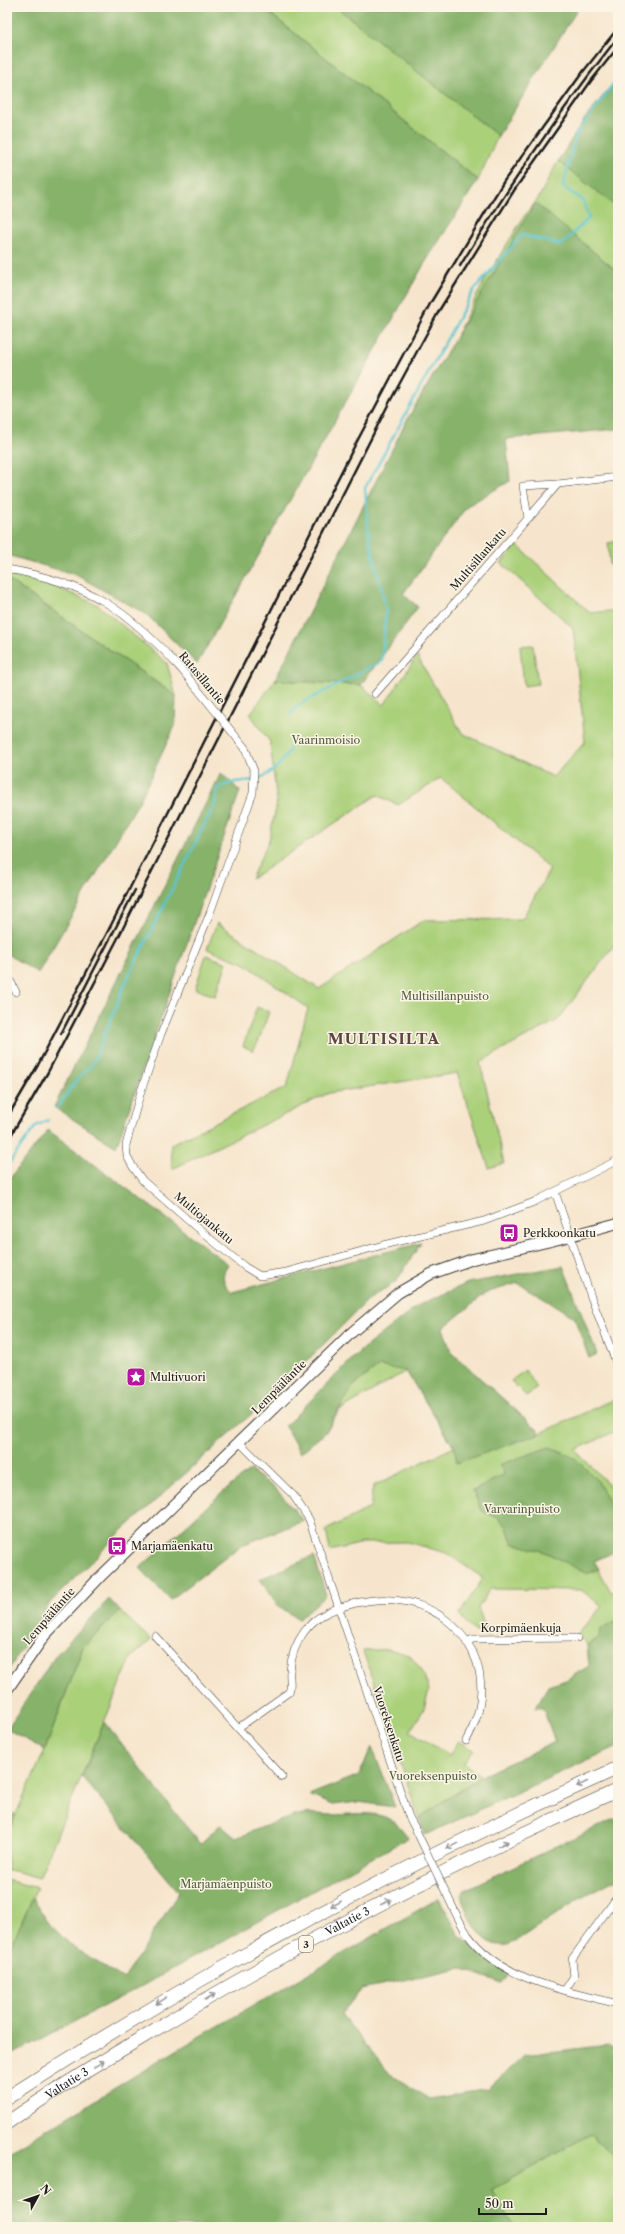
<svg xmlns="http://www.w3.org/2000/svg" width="625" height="2234" viewBox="0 0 625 2234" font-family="'Libre Caslon Text',serif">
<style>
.green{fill:#aad07a;stroke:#63764b}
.forest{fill:#87b26a;stroke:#526743}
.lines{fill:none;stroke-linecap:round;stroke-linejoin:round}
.stream{stroke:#58c5d1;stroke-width:2.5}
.minor-casing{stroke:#3d3a36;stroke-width:8}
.secondary-casing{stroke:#3d3a36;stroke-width:12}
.motorway-casing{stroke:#3d3a36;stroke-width:14}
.minor{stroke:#fff;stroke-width:7}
.secondary{stroke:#fff;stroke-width:10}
.motorway{stroke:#fff;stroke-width:13}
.rail{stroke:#1c1c1c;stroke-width:2.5}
.minor-bridge-casing{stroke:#3d3a36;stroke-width:8;stroke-linecap:butt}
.minor-bridge{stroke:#fff;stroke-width:7}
.oneway{stroke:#999}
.labels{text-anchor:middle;stroke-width:3;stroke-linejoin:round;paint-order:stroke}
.shield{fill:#fcf5e5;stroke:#5f5d58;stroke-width:1}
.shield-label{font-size:10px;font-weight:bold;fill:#1c1c1c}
.street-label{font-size:11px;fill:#1c1c1c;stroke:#fcf5e5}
.park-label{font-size:11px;fill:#4e5b3d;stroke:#fcf5e5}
.poi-label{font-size:11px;fill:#1c1c1c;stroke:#fcf5e5;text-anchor:start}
.district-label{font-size:15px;font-weight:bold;letter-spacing:1px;fill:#5f4444;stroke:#fcf5e5}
</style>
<rect width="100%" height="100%" fill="#fcf5e5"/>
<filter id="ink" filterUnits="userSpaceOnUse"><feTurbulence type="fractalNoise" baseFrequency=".025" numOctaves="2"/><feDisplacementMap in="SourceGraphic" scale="8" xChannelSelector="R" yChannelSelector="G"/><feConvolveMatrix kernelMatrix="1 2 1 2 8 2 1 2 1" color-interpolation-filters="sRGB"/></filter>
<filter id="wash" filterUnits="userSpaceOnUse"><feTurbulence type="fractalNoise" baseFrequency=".012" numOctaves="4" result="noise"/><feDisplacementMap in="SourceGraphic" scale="16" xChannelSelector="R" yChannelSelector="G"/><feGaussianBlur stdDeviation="0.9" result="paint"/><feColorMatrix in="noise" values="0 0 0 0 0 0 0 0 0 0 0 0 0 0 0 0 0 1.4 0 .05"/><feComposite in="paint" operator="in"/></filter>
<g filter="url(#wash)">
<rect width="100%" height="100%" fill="#f6e5cc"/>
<g class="green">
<path d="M262,7h134l1,48 101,81 -20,44z"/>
<path d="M618,92v223l-70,55 -88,-42 26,-50 39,-63 13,-16 20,-38 6,5z"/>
<path d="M618,541v23l-8,1 -2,-22z"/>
<path d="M517,545l73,68 28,-3v330l-60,80 -78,42 24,101 -15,5 -32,-95 -128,20 -157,76 -1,-25 116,-57 21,-79 -64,-45 -37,-14 10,-26 102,66 105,-69 98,-1 28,-50 -109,-91 -43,27 -21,-10 -126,84 18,-39 8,-37 -7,-61 -20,-28 25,-34 86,5 23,20 33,-49 45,77 91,44 32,-35 -12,-114 -72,-65z"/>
<path d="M7,575l30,4 61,26 69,58 9,33 -169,-117z"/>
<path d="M533,645l5,39 -14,2 -4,-40z"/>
<path d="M206,955l21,8 -12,33 -20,-7z"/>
<path d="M257,1007l12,5 -11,30 -5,9 -10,-5z"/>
<path d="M432,1324l18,28 91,81 73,-34 4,6v25l-43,20 43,44v56l-24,11 17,31h7v29l-18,8v8l-13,8 -9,-11 24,-28 -21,-16 -91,-1 -12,19 10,27c-15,-2 -20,-9 -29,-20l24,-37 -37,-25 -39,-11 -44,1 -33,8 -4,-21 44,-22 3,-22 81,-39 -48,-76 -68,40 -13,22 -15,-13z"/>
<path d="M525,1370l12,18 -11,8 -15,-15z"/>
<path d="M120,1611l31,29 -20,18 -92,220 -24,-7h-8v-37l38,-84 38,-103z"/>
<path d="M388,1649l21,6 13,15 7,20 -5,19 -14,22 39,24 10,-14 15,9 -10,13 17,13 -62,42 -56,-167z"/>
<path d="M7,1880l30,8 -30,67z"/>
<path d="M590,2134l28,26v67h-102l-25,-36z"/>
</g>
<g class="forest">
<path d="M7,7h255l216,173 -55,86 -226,398 -51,-50 -70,-39 -69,-20z"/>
<path d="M336,7h243l-81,129z"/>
<path d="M618,77v131l-60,-47 26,-41z"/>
<path d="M535,203l83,69v157l-112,10 4,42 -43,25 -64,88 15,13 -57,78 -86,-5 133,-262z"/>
<path d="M7,579l169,117 -1,30 -35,74 -102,173 -31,-19z"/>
<path d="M221,773l19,18 -124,356 -62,-40z"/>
<path d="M48,1130l180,134c-7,13 -6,18 4,28l189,-49 -25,39 -25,15 -94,94 -154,139 -73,73 -40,65 -3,-4v-482z"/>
<path d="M563,1266l34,88 -8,4 -15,-41 -56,-34 -32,10 -43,35 8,24 90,81 -84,30 -3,-16 -48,-76 -27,-5 -26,20 -28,47 -25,20 -15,-27 74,-74 60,-47 49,-22z"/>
<path d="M549,1447l14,5 13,7 22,22 20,39v30l-24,11 5,8 -12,5 -42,-22 -33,-9 -5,-16 -9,-9 -16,-7 -9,-20 32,-17 -6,-9z"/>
<path d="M250,1470l26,19 28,32 -62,24 -72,55 -30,-32 76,-70z"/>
<path d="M314,1556l12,39 -27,24 -20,-12 -19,-28z"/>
<path d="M109,1599l11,12 -37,36 -38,103 -38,-21 49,-74z"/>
<path d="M618,1621v125l-193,89 -6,-17 62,-42 74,-34 -12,-34h-8l13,-22 18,-6 23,-14 -2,-21 12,-8 1,-8z"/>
<path d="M104,1722l96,122 20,-19 16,13c20,-8 42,-18 63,-23 11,-3 22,0 33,0 31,-1 58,-8 76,23l-268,149 -133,70v-102l26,-58 15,26 25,24 51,32 55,-87 -97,-115z"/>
<path d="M372,1747l23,60 -37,-5 -25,3 -24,-10 50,-20z"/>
<path d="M8,1811l8,4 -9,19v-22z"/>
<path d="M618,1817v61l-34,18 -76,50c-26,4 -41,-31 -47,-51l3,-5z"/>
<path d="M439,1898l20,37 25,22 25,18 -7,8 -42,-15 -98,21 -21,25 49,60 39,25 59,-10 36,-34 84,-10 10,6v109l-28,-26 -99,57 25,36h-509v-73l170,-104z"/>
</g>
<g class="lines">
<g class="stream">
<path d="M291,715l6,-9 85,-45 4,-53 -17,-70 -4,-50 109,-198 48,-55 39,10 28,-27 -6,-18 -20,-13 13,-53 42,-56"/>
<path d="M58,1107l17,-25 19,-20 33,-83 89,-177v-12c9,-7 18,-8 29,-9 23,-1 40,-18 48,-39"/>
<path d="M7,1166l29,-40 12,-6"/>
</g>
</g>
</g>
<g filter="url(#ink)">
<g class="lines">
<defs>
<g id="minor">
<path d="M528,518l-5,-32 35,-2"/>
<path d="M7,569c82,14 120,40 175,101"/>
<path d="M375,694l183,-210 60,-7"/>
<path d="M245,748l9,23 -1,22 -43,120 -49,121 -20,57 -15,54 1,11 6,11 10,14 54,47 48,39 15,9 26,-4 97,-27 101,-24 50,-19 84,-42"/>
<path d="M7,974l9,18"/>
<path d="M555,1192l36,105 27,70"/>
<path d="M240,1443l53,52 16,24 100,298 6,11"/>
<path d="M155,1636l127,141"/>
<path d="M466,1642l7,-3 104,-1"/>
<path d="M238,1728l51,-36c3,-6 0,-14 1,-21 1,-14 6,-28 14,-39 13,-18 31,-24 52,-29 70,-18 140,34 122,110 -3,10 -7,19 -12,28"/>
<path d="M448,1897c6,13 12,26 20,38 34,46 99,56 150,69"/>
<path d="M565,1990l9,-14 -2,-17 46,-63"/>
</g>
<path id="secondary" d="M7,1690l38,-55 55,-58 251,-244 47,-40 33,-19 42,-15 78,-18 67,-18"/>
<g id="motorway">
<path d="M7,2098c195,-126 399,-236 611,-330"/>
<path id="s1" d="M7,2123c44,-31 90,-59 136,-86 152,-93 312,-174 475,-247"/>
</g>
</defs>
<use href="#minor" class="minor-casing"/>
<use href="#secondary" class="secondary-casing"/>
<use href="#motorway" class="motorway-casing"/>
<use href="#minor" class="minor"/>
<use href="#secondary" class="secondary"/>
<use href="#motorway" class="motorway"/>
<g class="rail">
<path d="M460,266c49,-80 100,-155 158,-229"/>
<path d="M61,1034l74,-144"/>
<path d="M7,1118l31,-53 70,-134 246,-484 77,-145 73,-121 78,-108 36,-45"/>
<path d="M7,1142l41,-70 70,-134 270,-533 52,-96 75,-120 76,-108 27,-34"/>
</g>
<defs>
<g id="minor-bridge">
<path d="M182,670l63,78"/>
<path d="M415,1828l33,69"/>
</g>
</defs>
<use href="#minor-bridge" class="minor-bridge-casing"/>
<use href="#minor-bridge" class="minor-bridge"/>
</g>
<defs><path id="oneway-shaft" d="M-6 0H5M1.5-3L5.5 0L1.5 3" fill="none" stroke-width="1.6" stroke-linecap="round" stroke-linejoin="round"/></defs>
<g class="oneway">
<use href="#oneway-shaft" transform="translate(582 1784) rotate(155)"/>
<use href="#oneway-shaft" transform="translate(503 1844) rotate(-26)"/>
<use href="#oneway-shaft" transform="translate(452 1846) rotate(154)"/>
<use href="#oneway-shaft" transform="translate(386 1902) rotate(-27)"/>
<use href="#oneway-shaft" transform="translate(336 1904) rotate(152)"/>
<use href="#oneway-shaft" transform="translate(210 1997) rotate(-30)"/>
<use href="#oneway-shaft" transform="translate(161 2001) rotate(149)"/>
<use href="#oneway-shaft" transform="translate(99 2064) rotate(-31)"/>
</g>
</g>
<defs>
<symbol id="bus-square" viewBox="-11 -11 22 22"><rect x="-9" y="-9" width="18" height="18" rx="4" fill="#b5179e" stroke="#fcf5e5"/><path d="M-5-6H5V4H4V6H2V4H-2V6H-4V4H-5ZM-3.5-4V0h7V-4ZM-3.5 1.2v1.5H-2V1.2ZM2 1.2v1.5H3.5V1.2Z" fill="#fff"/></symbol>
<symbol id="sight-square" viewBox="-11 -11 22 22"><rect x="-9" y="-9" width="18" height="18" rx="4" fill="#b5179e" stroke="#fcf5e5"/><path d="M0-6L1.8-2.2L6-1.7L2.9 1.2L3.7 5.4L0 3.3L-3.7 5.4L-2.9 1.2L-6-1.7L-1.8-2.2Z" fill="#fff"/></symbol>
</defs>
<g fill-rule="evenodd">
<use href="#bus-square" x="498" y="1222" width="22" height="22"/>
<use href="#sight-square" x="125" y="1366" width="22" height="22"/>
<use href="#bus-square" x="106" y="1535" width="22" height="22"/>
</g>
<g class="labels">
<rect class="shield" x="299" y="1936" width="14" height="16" rx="3"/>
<g class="shield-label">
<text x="306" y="1948">3</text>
</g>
<g class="street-label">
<text transform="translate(478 559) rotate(-49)" y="4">Multisillankatu</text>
<text transform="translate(202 678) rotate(50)" y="4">Ratasillantie</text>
<text transform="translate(204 1218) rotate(40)" y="4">Multiojankatu</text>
<text transform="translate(279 1387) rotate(-45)" y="4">Lempääläntie</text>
<text transform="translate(49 1616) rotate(-49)" y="4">Lempääläntie</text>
<text x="521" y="1632">Korpimäenkuja</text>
<text transform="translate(389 1724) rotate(72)" y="4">Vuoreksenkatu</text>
<text dy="4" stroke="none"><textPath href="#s1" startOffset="396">Valtatie 3</textPath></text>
<text dy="4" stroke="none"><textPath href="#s1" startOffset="72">Valtatie 3</textPath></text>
</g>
<g class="park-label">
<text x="326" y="744">Vaarinmoisio</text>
<text x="445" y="1000">Multisillanpuisto</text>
<text x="522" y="1513">Varvarinpuisto</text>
<text x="433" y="1780">Vuoreksenpuisto</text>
<text x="226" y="1888">Marjamäenpuisto</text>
</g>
<g class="poi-label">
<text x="523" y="1237">Perkkoonkatu</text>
<text x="150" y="1381">Multivuori</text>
<text x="131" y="1550">Marjamäenkatu</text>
</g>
<g class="district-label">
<text x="384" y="1044">MULTISILTA</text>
</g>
</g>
<rect width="625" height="2234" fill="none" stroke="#fcf5e5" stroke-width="24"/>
<g transform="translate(38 2196) rotate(50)" stroke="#fcf5e5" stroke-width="3" paint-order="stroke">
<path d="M0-3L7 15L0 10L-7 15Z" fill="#1c1c1c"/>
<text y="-6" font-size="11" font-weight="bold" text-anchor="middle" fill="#1c1c1c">N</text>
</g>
<path d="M479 2208v6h67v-6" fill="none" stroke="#1c1c1c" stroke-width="2"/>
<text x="485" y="2208" font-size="12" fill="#1c1c1c" stroke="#fcf5e5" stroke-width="3" paint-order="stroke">50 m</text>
</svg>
